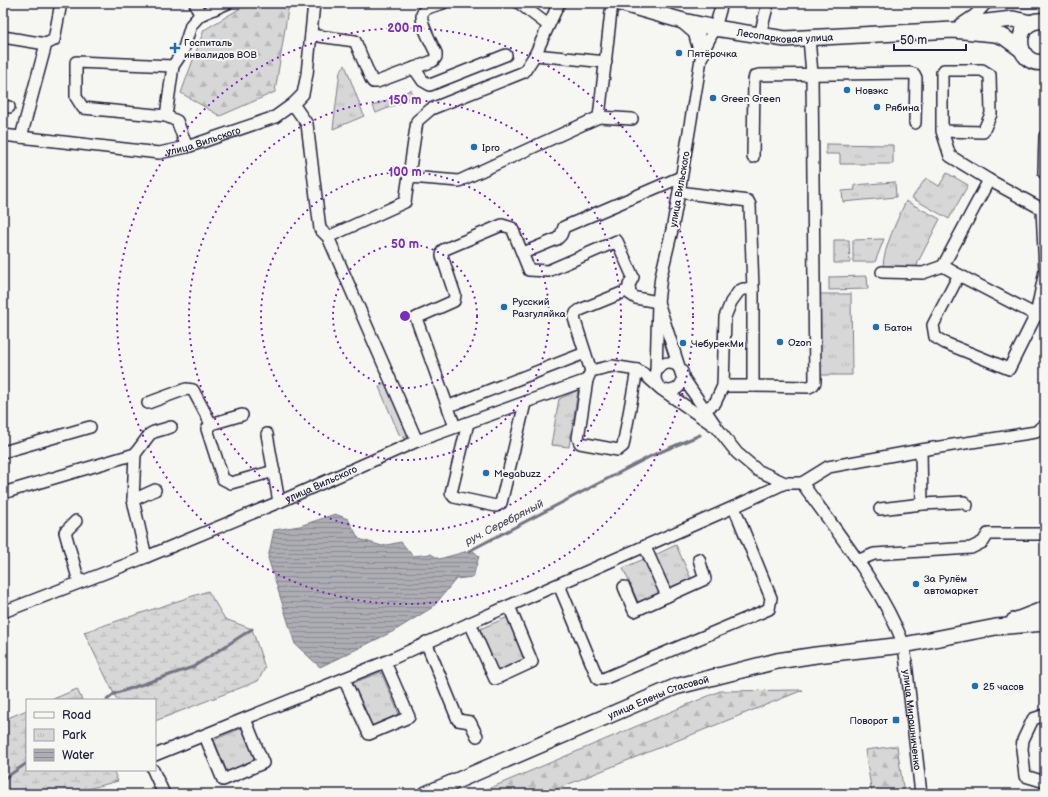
<svg xmlns="http://www.w3.org/2000/svg" width="1048" height="797" viewBox="0 0 1048 797" font-family="'Balsamiq Sans',sans-serif">
<style>
.green{fill:#d7d7d7;stroke:#7c7c89}
.forest{fill:url(#forest-firs);stroke:#7c7c89}
.wetland{fill:url(#wetland-marsh);stroke:#7c7c89}
.park{fill:url(#park-tufts);stroke:#7c7c89}
.water{fill:url(#water-rules);stroke:#757583}
.lines{fill:none;stroke-linecap:round;stroke-linejoin:round}
.stream{stroke:#757583;stroke-width:3}
.minor-casing{stroke:#22223b;stroke-width:14}
.major-casing{stroke:#22223b;stroke-width:18}
.minor{stroke:#f6f6f2;stroke-width:11}
.major{stroke:#f6f6f2;stroke-width:15}
.ring{fill:none;stroke:#7b2cbf;stroke-width:2;stroke-dasharray:2 4}
.poi-dot{fill:#1f6fb2;stroke:#f6f6f2;stroke-width:1.5}
.labels{text-anchor:middle;stroke-width:4;stroke-linejoin:round;paint-order:stroke}
.street-label{font-size:10px;fill:#22223b;stroke:#f6f6f2}
.poi-label{font-size:10px;fill:#22223b;stroke:#f6f6f2;text-anchor:start}
.water-label{font-size:11px;font-style:italic;fill:#535365;stroke:#f6f6f2}
.centre{fill:#7b2cbf;stroke:#f6f6f2;stroke-width:2}
.ring-label{font-size:12px;text-anchor:middle;font-weight:bold;fill:#7b2cbf;stroke:#f6f6f2;stroke-width:4;stroke-linejoin:round;paint-order:stroke}
</style>
<defs>
<pattern id="forest-firs" width="22" height="20" patternUnits="userSpaceOnUse"><rect width="22" height="20" fill="#d7d7d7"/><path d="M5 1l3.5 6h-7zM16 11l3.5 6h-7z" fill="#b8b8b9"/></pattern>
<pattern id="wetland-marsh" width="20" height="14" patternUnits="userSpaceOnUse"><rect width="20" height="14" fill="#d7d7d7"/><path d="M1 5h8M5 5V1M11 12h8M15 12V8" fill="none" stroke="#b8b8b9"/></pattern>
<pattern id="park-tufts" width="24" height="20" patternUnits="userSpaceOnUse"><rect width="24" height="20" fill="#d7d7d7"/><path d="M3 7l-1-3M5 7V3M7 7l1-3M15 17l-1-3M17 17v-4M19 17l1-3" fill="none" stroke="#b8b8b9"/></pattern>
<pattern id="water-rules" width="6" height="5" patternUnits="userSpaceOnUse"><rect width="6" height="5" fill="#adadb3"/><path d="M0 2.5h6" fill="none" stroke="#8c8c93"/></pattern>
</defs>
<rect width="100%" height="100%" fill="#f6f6f2"/>
<filter id="ink" filterUnits="userSpaceOnUse"><feTurbulence type="fractalNoise" baseFrequency=".025" numOctaves="2"/><feDisplacementMap in="SourceGraphic" scale="8" xChannelSelector="R" yChannelSelector="G"/><feConvolveMatrix kernelMatrix="1 2 1 2 8 2 1 2 1" color-interpolation-filters="sRGB"/></filter>
<g filter="url(#ink)">
<g class="green">
<path d="M991,3h54v5l-55,1z"/>
<path d="M387,381l23,54 -7,3 -4,-4 -20,-47z"/>
</g>
<g class="forest">
<path d="M249,3h40l-14,89 -55,24 -39,-23 23,-63z"/>
<path d="M803,690l-259,104h-68l244,-103z"/>
<path d="M897,746l7,48h-32l-7,-44z"/>
</g>
<g class="wetland">
<path d="M208,591l17,28 27,10 13,39 -7,13 -103,40v-21h-38l-33,-68z"/>
<path d="M77,689l5,11h-31z"/>
<path d="M27,710v60h86l5,11 -50,13h-65v-74z"/>
</g>
<g class="park">
<path d="M345,65l19,51 -31,13 7,-58z"/>
<path d="M411,90l3,7 -38,16 -3,-7z"/>
<path d="M826,144l67,1v19h-53v-10h-14z"/>
<path d="M947,173l21,12 -19,34 -37,-21 14,-20 13,8z"/>
<path d="M895,182l1,15 -53,5 -1,-11 13,-1 -1,-5z"/>
<path d="M906,201l34,18 -22,43 -1,5h-34c0,-18 15,-49 23,-66z"/>
<path d="M884,239l-9,23h-22v-22z"/>
<path d="M834,240h15l1,23h-16z"/>
<path d="M867,276l1,13 -39,1v-13z"/>
<path d="M819,294h32l1,81h-33z"/>
<path d="M578,390l-9,57 -18,-2 8,-46z"/>
<path d="M676,545l16,36 -21,9 -16,-35z"/>
<path d="M644,559l16,35 -21,10 -16,-36z"/>
<path d="M508,617l18,42 -28,12 -18,-42z"/>
<path d="M381,672l18,42 -28,12 -18,-43z"/>
<path d="M242,728l14,34 -28,12 -14,-34z"/>
</g>
<path class="water" d="M335,514l13,5 11,20 23,7 19,-4 12,14 18,-2 8,5 33,-9 7,6 -6,21 -17,2 -23,28 -39,24 -74,36 -25,-23 -27,-86 6,-28 26,-4z"/>
<g class="lines">
<g class="stream">
<path d="M469,551l182,-95 49,-21"/>
<path d="M107,700l7,-6 79,-27 59,-38"/>
<path d="M3,778l5,-2 19,-13"/>
</g>
<defs>
<g id="minor">
<path d="M519,3l29,22"/>
<path id="s1" d="M722,3l-7,25 -13,25 -23,139 -7,38 -11,46 -3,26 24,74 36,53 19,24 20,17 28,13h17c37,52 79,103 102,162l17,149"/>
<path d="M200,15l28,-12"/>
<path d="M960,25l15,-10 11,-12"/>
<path d="M311,35l44,6 16,38 2,3h4l56,-21 3,-4v-4c-4,-9 -18,-33 -13,-41 3,-5 15,-7 20,-9"/>
<path d="M760,35l8,-32"/>
<path d="M3,37l43,7"/>
<path d="M535,55l71,7"/>
<path d="M414,68l9,13 7,4 76,-30"/>
<path d="M293,104l14,20 13,105 8,8 89,204"/>
<path d="M3,106l6,1"/>
<path d="M166,116l-83,-8 -7,-11v-35l97,4"/>
<path d="M599,117l33,2"/>
<path d="M942,131l41,1 8,-18 -1,-39 -8,-5h-38l-2,3v58l8,25 39,24"/>
<path id="s2" d="M3,135l156,18 28,-6 88,-30 18,-13 10,-10 4,-20 7,-71"/>
<path d="M21,137l25,-93 8,-4 7,-37"/>
<path d="M187,147l-10,-26 -11,-5 7,-50 10,-15 8,-26 9,-10 -5,-12"/>
<path d="M753,157l1,-77 1,-4 4,-1 151,-2 4,1 2,4 -1,45"/>
<path d="M1044,173l1,-37"/>
<path d="M410,177l49,4 140,-64 13,-114"/>
<path d="M989,180l53,29 3,62 -9,44 -27,54 -64,-26 -10,-6 -2,-12 26,-50 -16,-9z"/>
<path d="M679,192l69,9 2,4 3,84v97l56,1 4,-2 2,-3 -3,-308 -3,-36"/>
<path d="M328,237l77,-35 12,-81 14,-12 93,-37 11,-17 24,-52"/>
<path d="M523,253l34,-14 4,-4 3,-8 117,-50"/>
<path d="M882,272l41,1 20,-7"/>
<path d="M959,275l77,40h9"/>
<circle cx="669" cy="377" r="14"/>
<path d="M591,371l-17,-53 2,-5 4,-3 49,-20"/>
<path d="M587,380l-9,58 2,5 38,7 5,-4 14,-76"/>
<path d="M723,386h30"/>
<path d="M148,403l38,-14 7,1 18,34"/>
<path d="M449,406l136,-53"/>
<path d="M705,409l10,-6 8,-17 2,-69 6,-15 8,-11 4,-2h10"/>
<path d="M242,415l-31,9 -4,5 16,50 8,4 43,-12"/>
<path d="M468,423l-17,70 3,4 42,9 5,-3 24,-100"/>
<path d="M455,427l-39,-109 38,-17 1,-6 -13,-39 1,-6 59,-25 10,3 17,42 19,1 69,-30 16,36 -4,8 1,9 6,4 22,4 -2,70"/>
<path d="M267,434l12,68"/>
<path d="M921,450l1,54 42,-2 3,3"/>
<path d="M3,452l87,-25"/>
<path d="M135,454l15,-20 4,-2 17,-5"/>
<path d="M802,483l26,-16 93,-17 115,-18 9,-8"/>
<path d="M3,493l132,-39 -2,46"/>
<path d="M880,509l42,-5"/>
<path d="M76,521l-11,11 14,50"/>
<path d="M645,547l22,49"/>
<path d="M146,557l-13,-57 22,-10"/>
<path d="M857,561l17,-7 97,-6 12,-6 5,-8h57"/>
<path d="M559,585l39,94h5l166,-70 2,-11 -37,-91"/>
<path d="M624,587l10,24 71,-32 -6,-20"/>
<path id="s3" d="M3,612l143,-55 133,-55 138,-61 170,-61 4,-9 21,-5 25,4 7,4 17,15 52,36"/>
<path d="M470,623l25,56 37,-17 -23,-56"/>
<path d="M426,642l32,78 12,2 7,14"/>
<path d="M344,679l25,55 40,-17 -24,-55"/>
<path d="M1045,715l-12,4 -10,21 -1,9 3,27 20,6"/>
<path d="M205,736l18,44 40,-17 -18,-44"/>
<path d="M155,755l230,-93 85,-39 264,-116 51,-24"/>
<path d="M153,770l11,24"/>
</g>
<g id="major">
<path id="s4" d="M620,3l63,18 32,7 70,11 168,-9 42,4 9,3 18,13"/>
<path d="M683,21l13,11 6,21"/>
<path d="M1045,21c-33,-5 -32,47 0,41"/>
<path d="M963,27l15,-4 35,-4 18,4"/>
<path d="M1014,621l31,-12"/>
<path id="s5" d="M426,794l249,-107 102,-26 39,-6 88,-10 92,-18 49,-4"/>
</g>
</defs>
<use href="#minor" class="minor-casing"/>
<use href="#major" class="major-casing"/>
<use href="#minor" class="minor"/>
<use href="#major" class="major"/>
</g>
</g>
<g class="ring">
<circle cx="405" cy="316" r="72"/>
<circle cx="405" cy="316" r="144"/>
<circle cx="405" cy="316" r="216"/>
<circle cx="405" cy="316" r="288"/>
</g>
<g class="poi-dot">
<path d="M173 42h4v4h4v4h-4v4h-4v-4h-4v-4h4z"/>
<circle cx="679" cy="53" r="4"/>
<circle cx="847" cy="90" r="4"/>
<circle cx="713" cy="98" r="4"/>
<circle cx="877" cy="107" r="4"/>
<circle cx="474" cy="147" r="4"/>
<circle cx="504" cy="307" r="4"/>
<circle cx="876" cy="327" r="4"/>
<circle cx="780" cy="342" r="4"/>
<circle cx="683" cy="343" r="4"/>
<circle cx="486" cy="473" r="4"/>
<circle cx="916" cy="584" r="4"/>
<circle cx="975" cy="686" r="4"/>
<rect x="892" y="716" width="8" height="8" rx="2"/>
</g>
<g class="labels">
<g class="street-label">
<text dy="4" stroke="none"><textPath href="#s4" startOffset="169">Лесопарковая улица</textPath></text>
<text dy="4" stroke="none"><textPath href="#s2" startOffset="203">улица Вильского</textPath></text>
<text transform="translate(679 189) rotate(-80)" y="4">улица Вильского</text>
<text dy="4" stroke="none"><textPath href="#s3" startOffset="343">улица Вильского</textPath></text>
<text dy="4" stroke="none"><textPath href="#s5" startOffset="252">улица Елены Стасовой</textPath></text>
<text dy="4" stroke="none"><textPath href="#s1" startOffset="821">улица Мирошниченко</textPath></text>
</g>
<g class="poi-label">
<text x="184" y="46">Госпиталь<tspan x="184" dy="12">инвалидов ВОВ</tspan></text>
<text x="687" y="57">Пятёрочка</text>
<text x="855" y="94">Новэкс</text>
<text x="721" y="102">Green Green</text>
<text x="885" y="111">Рябина</text>
<text x="482" y="151">Ipro</text>
<text x="512" y="305">Русский<tspan x="512" dy="12">Разгуляйка</tspan></text>
<text x="884" y="331">Батон</text>
<text x="788" y="346">Ozon</text>
<text x="691" y="347">ЧебурекМи</text>
<text x="494" y="477">Megabuzz</text>
<text x="924" y="582">За Рулём<tspan x="924" dy="12">автомаркет</tspan></text>
<text x="983" y="690">25 часов</text>
<text x="888" y="724" text-anchor="end">Поворот</text>
</g>
<g class="water-label">
<text transform="translate(504 522) rotate(-27)" y="4">руч. Серебряный</text>
</g>
</g>
<circle cx="405" cy="316" r="6" class="centre"/>
<g class="ring-label">
<text x="405" y="32">200 m</text>
<text x="405" y="104">150 m</text>
<text x="405" y="176">100 m</text>
<text x="405" y="248">50 m</text>
</g>
<rect width="1048" height="797" fill="none" stroke="#f6f6f2" stroke-width="16"/>
<rect x="8" y="8" width="1032" height="781" fill="none" stroke="#22223b" stroke-width="1.5" filter="url(#ink)"/>
<rect x="26" y="699" width="130" height="72" fill="#f6f6f2" stroke="#a1a1a9"/>
<rect x="34" y="712" width="20" height="6" fill="#f6f6f2" stroke="#a1a1a9"/>
<text x="62" y="719" font-size="12" fill="#22223b">Road</text>
<rect x="34" y="729" width="20" height="12" fill="url(#park-tufts)" stroke="#a1a1a9"/>
<text x="62" y="739" font-size="12" fill="#22223b">Park</text>
<rect x="34" y="749" width="20" height="12" fill="url(#water-rules)" stroke="#a1a1a9"/>
<text x="62" y="759" font-size="12" fill="#22223b">Water</text>
<path d="M894 44v6h72v-6" fill="none" stroke="#22223b" stroke-width="2"/>
<text x="900" y="44" font-size="12" fill="#22223b" stroke="#f6f6f2" stroke-width="3" paint-order="stroke">50 m</text>
</svg>
